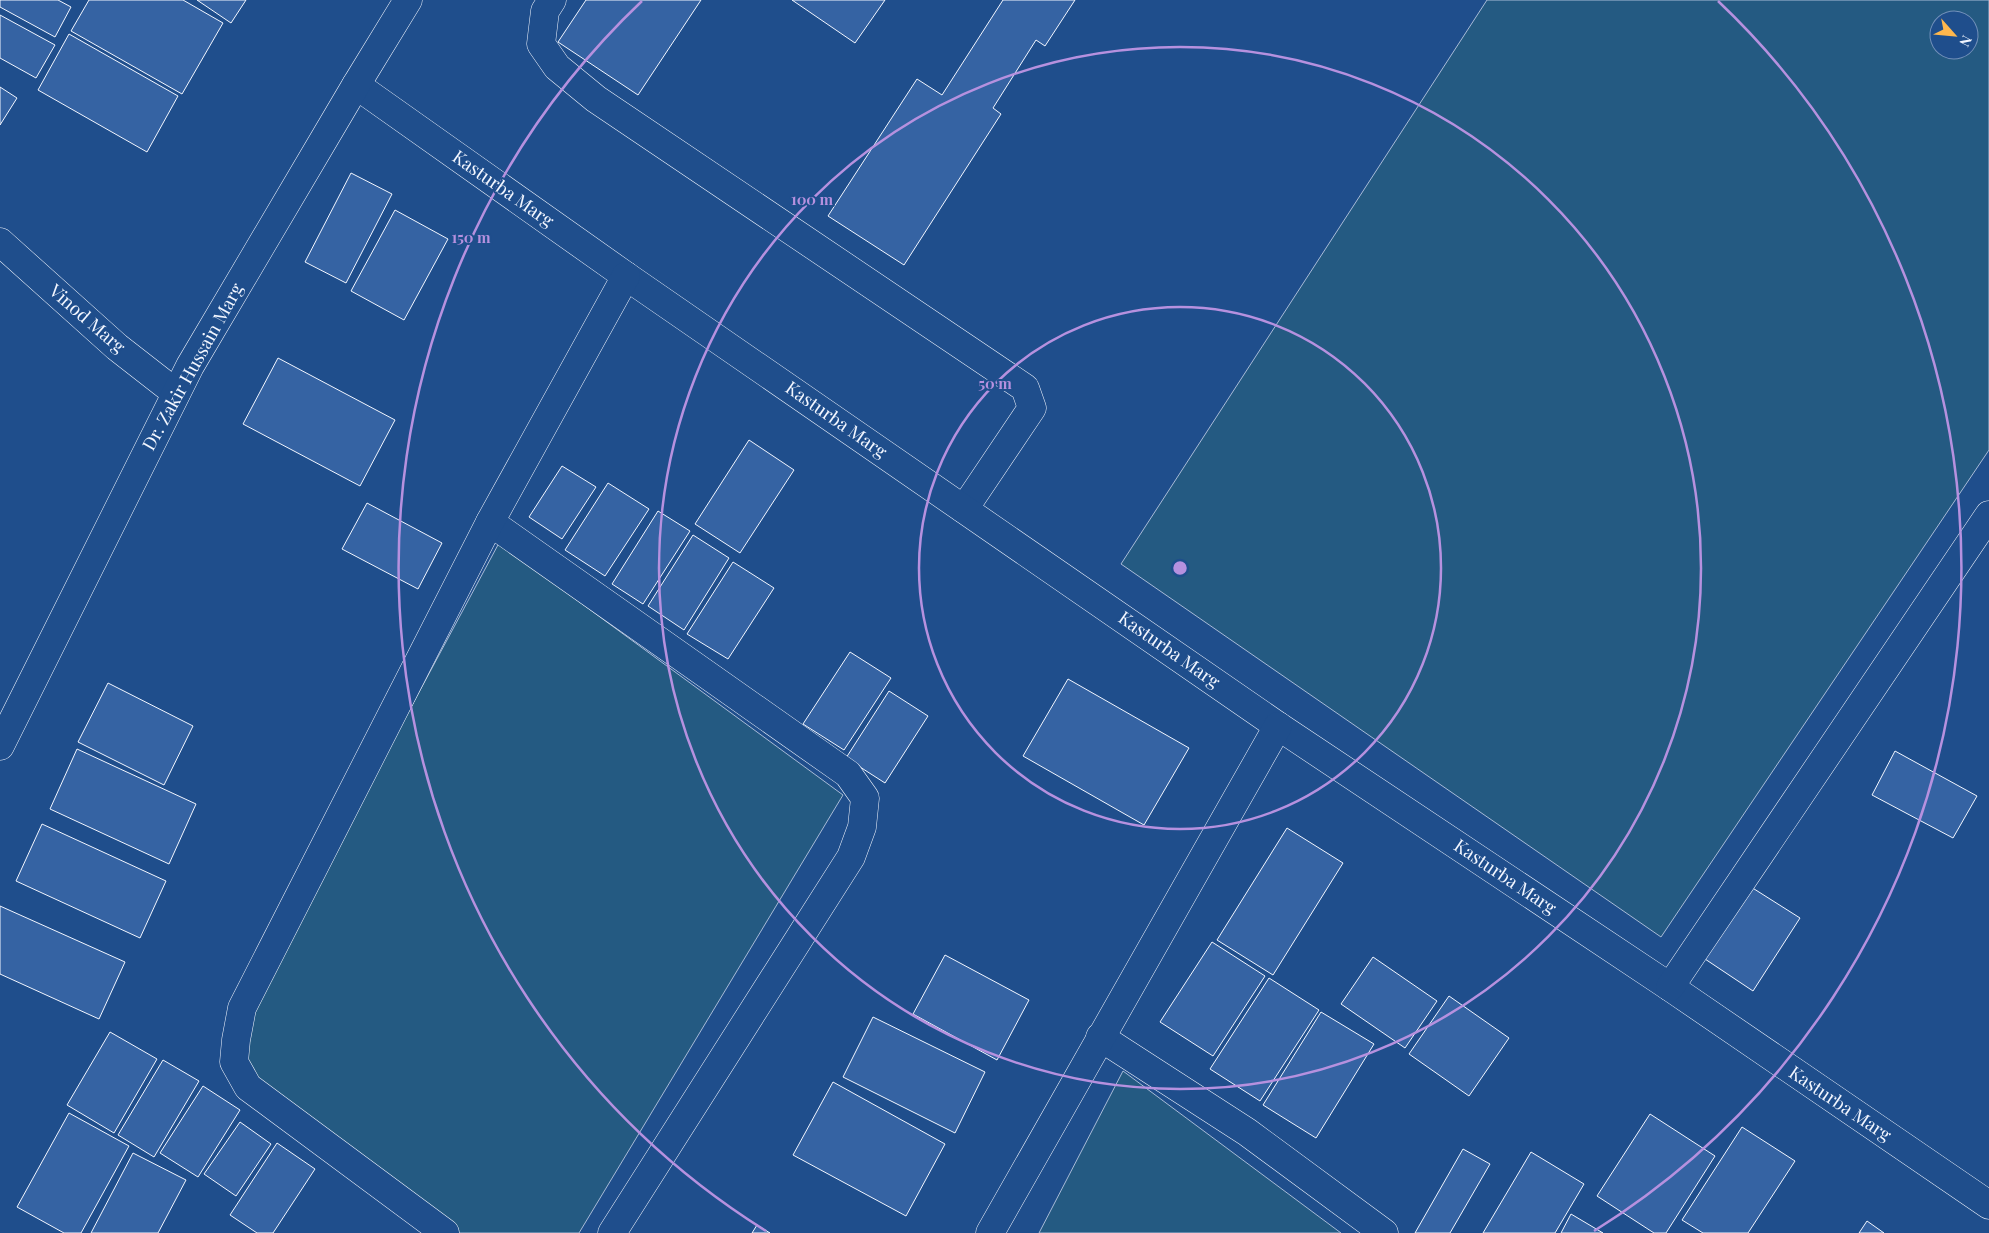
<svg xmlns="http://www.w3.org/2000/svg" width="1989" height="1233" viewBox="0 0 1989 1233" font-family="'Playfair Display',serif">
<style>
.green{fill:#245a82;stroke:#a8bbd7;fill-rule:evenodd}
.building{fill:#3563a3;stroke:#f2f6ff}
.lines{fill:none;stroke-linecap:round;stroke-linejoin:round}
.minor-casing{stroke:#f2f6ff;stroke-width:29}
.minor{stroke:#1f4e8c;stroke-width:28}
.ring{fill:none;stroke:#b691df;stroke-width:2.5}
.labels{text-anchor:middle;stroke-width:4;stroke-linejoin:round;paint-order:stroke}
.street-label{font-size:18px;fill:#f2f6ff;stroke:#1f4e8c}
.centre{fill:#b691df;stroke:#1f4e8c;stroke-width:2.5}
.ring-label{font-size:15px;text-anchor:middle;font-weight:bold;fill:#b691df;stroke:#1f4e8c;stroke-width:4;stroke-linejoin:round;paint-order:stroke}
</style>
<rect width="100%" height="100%" fill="#1f4e8c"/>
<g class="green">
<path d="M1487,0h502v450l-328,487 -540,-373zM1939,20h30v30h-30z"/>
<path d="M499,543l344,252 -264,438h-131l-225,-175z"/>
<path d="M1123,1071l218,162h-302z"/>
</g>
<g class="building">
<path d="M0,0h58l13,7 -16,30 -55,-30z"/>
<path d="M89,0h94l40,23 -41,71 -111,-63z"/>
<path d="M197,0h49l-15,23z"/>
<path d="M586,0h115l-63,95 -80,-53z"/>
<path d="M792,0h93l-30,43z"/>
<path d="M1003,0h72l-30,46 -9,-6 -43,68 8,6 -97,151 -76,-49 89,-137 25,16z"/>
<path d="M0,15l55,30 -19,33 -36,-20z"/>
<path d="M69,34l109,62 -31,56 -109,-62z"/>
<path d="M0,87l17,11 -17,27z"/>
<path d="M351,173l41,21 -46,89 -41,-21z"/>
<path d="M395,210l53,29 -44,81 -53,-29z"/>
<path d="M278,358l117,62 -35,66 -117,-62z"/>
<path d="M749,440l45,30 -54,83 -45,-29z"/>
<path d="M562,466l34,21 -34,52 -33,-22z"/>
<path d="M608,483l41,26 -44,67 -40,-26z"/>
<path d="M367,503l75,40 -24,46 -76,-40z"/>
<path d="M658,511l32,20 -47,73 -31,-20z"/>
<path d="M693,535l36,23 -45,72 -36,-24z"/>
<path d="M733,562l41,26 -46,71 -41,-25z"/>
<path d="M850,652l41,26 -47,72 -41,-26z"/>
<path d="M1068,679l121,69 -45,77 -121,-69z"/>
<path d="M108,683l85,43 -29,59 -86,-43z"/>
<path d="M889,691l39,25 -43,67 -39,-25z"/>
<path d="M77,749l119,55 -27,60 -119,-55z"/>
<path d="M1895,751l82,45 -24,42 -81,-43z"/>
<path d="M42,824l124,57 -26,57 -124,-57z"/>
<path d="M1287,828l56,35 -70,112 -56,-35z"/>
<path d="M1751,887l49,31 -47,73 -48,-32z"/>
<path d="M0,906l125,56 -26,57 -99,-45z"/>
<path d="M1212,942l53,34 -52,80 -53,-34z"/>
<path d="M945,955l84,45 -32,60 -84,-46z"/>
<path d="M1373,957l64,44 -32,47 -64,-44z"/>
<path d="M1269,978l50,32 -59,91 -50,-32z"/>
<path d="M1449,996l60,42 -40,58 -60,-42z"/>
<path d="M1321,1012l53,32 -58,94 -53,-33z"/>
<path d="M873,1017l112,55 -30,61 -112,-56z"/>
<path d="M110,1032l47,27 -43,74 -47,-28z"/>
<path d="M163,1060l36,21 -45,76 -36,-22z"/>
<path d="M833,1082l112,62 -39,72 -113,-61z"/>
<path d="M203,1086l37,24 -42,67 -38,-24z"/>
<path d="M69,1113l60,33 -48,87h-17l-47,-26z"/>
<path d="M1650,1114l65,42 -49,77h-12l-57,-37z"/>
<path d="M240,1122l31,22 -35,52 -32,-22z"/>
<path d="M1742,1127l53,34 -47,72h-45l-21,-13z"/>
<path d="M277,1143l38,26 -42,64h-16l-27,-18z"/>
<path d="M1463,1149l27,15 -40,69h-35z"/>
<path d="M1531,1152l53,32 -29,49h-72z"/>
<path d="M133,1153l53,27 -28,53h-67z"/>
<path d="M1571,1214l32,19h-42z"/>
<path d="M1867,1221l17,12h-25z"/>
<path d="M757,1225l13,8h-18z"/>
</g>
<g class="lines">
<defs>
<g id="minor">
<path d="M552,0l-7,11 -4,33 16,23 39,32 429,289 7,20 -68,101"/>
<path d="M356,85l270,191 652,450 392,261 319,218"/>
<path d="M0,242l117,105 59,46"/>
<path d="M490,522l358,252 17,24 -3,29 -11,30 -239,376"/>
<path d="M0,746l190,-380 166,-281 52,-85"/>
<path d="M1670,987l319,-472"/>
<path d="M1100,1037l147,95 137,101"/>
<path d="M445,1233l-197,-146 -14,-25 2,-22 6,-32 248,-486 136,-246"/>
<path d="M990,1233l288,-507"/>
</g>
</defs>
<use href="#minor" class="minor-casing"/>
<use href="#minor" class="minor"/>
</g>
<g class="ring">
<circle cx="1180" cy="568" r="261"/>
<circle cx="1180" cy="568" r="521"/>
<path d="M766 1231A782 782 0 0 1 642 1M1718 1A782 782 0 0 1 1594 1231"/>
</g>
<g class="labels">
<g class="street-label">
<text transform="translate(503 189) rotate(35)" y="6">Kasturba Marg</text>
<text transform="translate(87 319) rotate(41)" y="6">Vinod Marg</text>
<text transform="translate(193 367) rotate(-61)" y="6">Dr. Zakir Hussain Marg</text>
<text transform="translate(836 420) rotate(35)" y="6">Kasturba Marg</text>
<text transform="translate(1169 650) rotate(35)" y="6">Kasturba Marg</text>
<text transform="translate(1505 877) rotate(34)" y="6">Kasturba Marg</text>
<text transform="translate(1840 1104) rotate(34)" y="6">Kasturba Marg</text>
</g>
</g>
<circle cx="1180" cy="568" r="8" class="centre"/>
<g class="ring-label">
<text x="812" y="205">100 m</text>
<text x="471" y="243">150 m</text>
<text x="995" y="389">50 m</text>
</g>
<g transform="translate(1954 35) rotate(117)"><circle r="24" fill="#1f4e8c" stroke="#7391ba"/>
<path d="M0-4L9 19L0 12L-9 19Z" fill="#ffb74d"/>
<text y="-8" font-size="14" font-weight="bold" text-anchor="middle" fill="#f2f6ff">N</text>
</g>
</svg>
